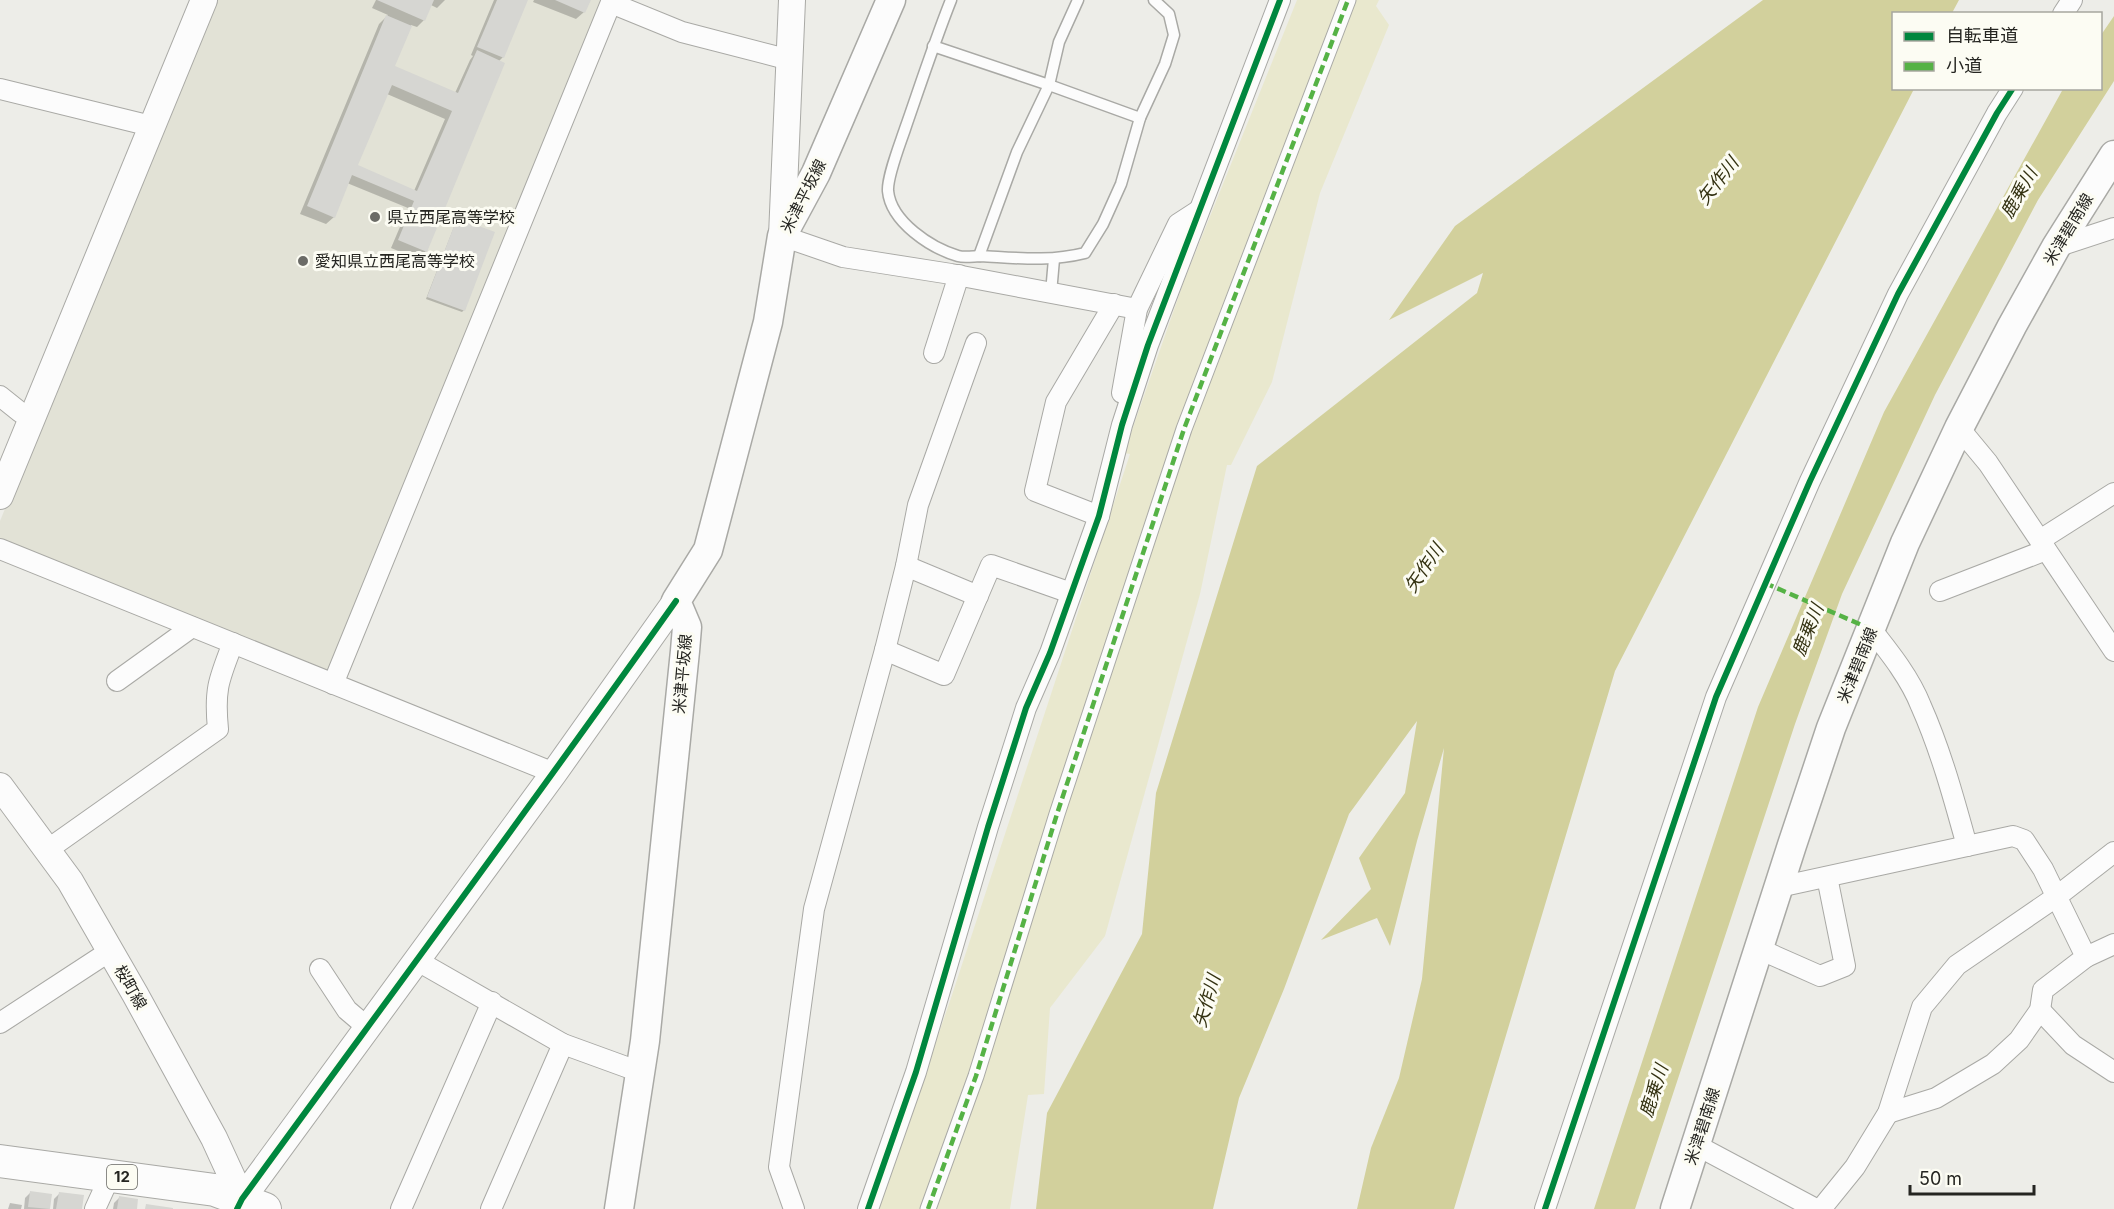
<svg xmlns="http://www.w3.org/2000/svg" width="2114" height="1209" viewBox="0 0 2114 1209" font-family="Inter,'Noto Sans JP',sans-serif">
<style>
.built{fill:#e2e2d6}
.green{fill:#e9e8ce}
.water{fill:#d2d09c}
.shadow{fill:#0003;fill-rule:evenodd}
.building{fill:#d6d6d2;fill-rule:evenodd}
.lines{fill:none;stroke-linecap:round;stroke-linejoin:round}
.service-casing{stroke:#a9a9a5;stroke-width:13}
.pedestrian-casing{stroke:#a9a9a5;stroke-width:17}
.minor-casing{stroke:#a9a9a5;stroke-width:22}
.tertiary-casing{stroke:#a9a9a5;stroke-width:28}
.secondary-casing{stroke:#a9a9a5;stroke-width:31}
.primary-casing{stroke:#a9a9a5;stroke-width:34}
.service{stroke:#fcfcfc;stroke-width:10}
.pedestrian{stroke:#fcfcfc;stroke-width:15}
.minor{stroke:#fcfcfc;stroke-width:20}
.tertiary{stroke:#fcfcfc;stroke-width:26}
.secondary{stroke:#fcfcfc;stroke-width:28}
.primary{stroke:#fcfcfc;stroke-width:32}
.quiet{stroke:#55b245;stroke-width:4.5;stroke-dasharray:9 4.5;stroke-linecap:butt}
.cycleway-casing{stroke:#fcfcf3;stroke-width:10}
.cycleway{stroke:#00873e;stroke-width:6}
.poi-dot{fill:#6b6b67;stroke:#fcfcf3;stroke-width:2}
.labels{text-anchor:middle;stroke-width:6;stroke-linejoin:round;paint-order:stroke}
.shield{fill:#fcfcf3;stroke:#666660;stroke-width:1.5}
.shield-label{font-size:15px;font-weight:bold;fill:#252521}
.street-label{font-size:16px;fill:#252521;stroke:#fcfcf3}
.poi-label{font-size:16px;fill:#252521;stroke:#fcfcf3;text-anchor:start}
.water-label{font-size:18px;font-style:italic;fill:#343212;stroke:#fcfcf3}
</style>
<rect width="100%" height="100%" fill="#edede8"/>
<path class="built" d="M214,0h392l-276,673 -330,-134v-18z"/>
<path class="green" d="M1297,0h82l-3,6 13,19 -69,168 -48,189 -41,83h-4l-27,129 -95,342 -55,72 -6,86 -16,1 -18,114h-132l73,-211 179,-544 -6,-1 60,-172z"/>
<g class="water">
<path d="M1763,0h196l-7,13 -58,1v74l20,1 -299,582 -161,538h-97l14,-61 28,-70 23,-99 22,-231 -27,93 -27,105 -13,-28 -56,22 50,-51 -12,-31 46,-65 12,-72 -68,93 -65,175 -45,109 -26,111h-177l11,-96 95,-179 14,-141 101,-327 220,-173 6,-20 -94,47 66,-94z"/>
<path d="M2114,16v65l-76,119 -103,195 -93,199 -47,130 -160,485h-41l164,-502 126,-295 179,-323 37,-1 1,-53z"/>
</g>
<g class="shadow">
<path d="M376,0h69l-8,8 -6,-3 -7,15 -7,7 -6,-2 -18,42 62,26 15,-33 3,-4 -2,-1 23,-55h33l-24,57 -5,5 -72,189 -8,8 -27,-11 17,-40 -61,-25 -13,34 -8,7 -26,-10 79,-190 9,-9 -16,-7zM387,94l58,25 -31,72 -58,-25z"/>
<path d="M534,0h55l-5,12 -8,7 -43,-17z"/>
<path d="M457,219l7,91 -2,2 -36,-13z"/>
<path d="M30,1193l21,2 -2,14h-25l1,-11z"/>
<path d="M59,1194l22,15h-28l1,-10z"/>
<path d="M119,1198l16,11h-22l1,-6z"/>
<path d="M10,1203l12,2 -1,4h-13z"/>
</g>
<g class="building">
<path d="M377,0h57l-9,21z"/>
<path d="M497,0h31l-24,58 -27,-11z"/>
<path d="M555,0h36l-6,13z"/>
<path d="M386,15l26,11 -17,40 63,27 19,-43 28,13 -78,189 -29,-12 16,-39 -62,-26 -17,43 -28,-12zM392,85l60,26 -35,80 -59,-26z"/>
<path d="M457,218l38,14 -30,79 -38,-14z"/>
<path d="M30,1191l22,3 -2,15 -22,-2z"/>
<path d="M59,1192l25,3 -2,14h-26z"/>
<path d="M119,1196l19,3 -1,10h-20z"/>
<path d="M146,1204l27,4v1h-28z"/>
</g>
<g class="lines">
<defs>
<g id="service">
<path d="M951,0c-17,43 -31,86 -46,129 -5,15 -18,48 -17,62 3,31 43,57 70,65 7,2 16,0 23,0 37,2 68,6 104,-3l18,-29 18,-40 19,-66 25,-54 9,-29 -5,-21 -15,-14"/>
<path d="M933,46l116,39 91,33"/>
<path d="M979,256l38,-104 32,-67 10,-43 19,-42"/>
<path d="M1051,293l3,-34"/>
</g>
<path id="pedestrian" d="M928,1209l48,-133 81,-262 127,-385 164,-429"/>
<g id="minor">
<path d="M611,3l71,29 108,28"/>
<path d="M2063,14l9,-14"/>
<path d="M0,89l151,37"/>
<path d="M782,236l61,21 108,17 186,35"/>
<path d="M2056,247l58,-19"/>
<path d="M934,353l25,-78"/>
<path d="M1122,393l15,-84 41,-85 20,-13"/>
<path d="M0,396l20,16 12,6"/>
<path d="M1959,428l29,35 126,188"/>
<path d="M1099,516l-64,-25 21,-89 58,-98"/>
<path d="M2040,540l74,-47"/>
<path d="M0,549l554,224"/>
<path d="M906,566l12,-61 58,-162"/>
<path d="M1940,591l106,-41"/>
<path d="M1871,629c19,24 39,49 50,77 20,45 33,93 46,140"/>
<path d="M885,650l21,-84 72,30"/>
<path d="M117,681l75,-54"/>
<path d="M333,684l279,-684"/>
<path d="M47,850l171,-121c-4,-40 1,-50 15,-86"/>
<path d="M1779,887l234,-51 11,4 19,29 43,88 -43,33 -3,20 -21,30 -26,24 -57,34 -48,15"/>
<path d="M1759,949l61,27 25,-10 -18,-89"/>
<path d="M2086,957l28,-13"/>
<path d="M416,960l147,84 77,28"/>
<path d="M320,969l27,41 20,17"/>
<path d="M2040,1010l33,35 41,27"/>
<path d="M0,1023l110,-72"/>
<path d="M1696,1145l120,64"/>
<path d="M95,1209l15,-33"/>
<path d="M401,1209l91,-207"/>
<path d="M491,1209l72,-165"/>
<path d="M794,1209l-15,-42 35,-258 71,-259 59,25 47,-110 80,28"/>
<path d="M868,1209l48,-137 72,-245 38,-119 24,-55 49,-137 23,-91 26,-80 132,-345"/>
<path d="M1545,1209l171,-512 94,-216 88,-187 99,-181 16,-25"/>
<path d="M1821,1209l34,-42 33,-54 34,-106 35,-42 99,-68 58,-45"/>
</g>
<g id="tertiary">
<path d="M782,236l10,-236"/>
<path d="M0,496l204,-496"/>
<path d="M0,786l70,95 65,113 79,144 28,61 312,-426 122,-172"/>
</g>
<g id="secondary">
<path d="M619,1209l26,-168 40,-390 2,-24 -11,-26 32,-51 60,-228 14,-86 34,-63 75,-173"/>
<path d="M1675,1209l117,-364 39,-117 74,-185 54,-115 53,-102 44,-79 58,-92"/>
</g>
<path id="primary" d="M0,1161l215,29 50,19"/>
</defs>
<use href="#service" class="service-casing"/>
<use href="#pedestrian" class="pedestrian-casing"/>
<use href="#minor" class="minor-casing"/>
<use href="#tertiary" class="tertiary-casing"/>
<use href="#secondary" class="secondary-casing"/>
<use href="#primary" class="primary-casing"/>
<use href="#service" class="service"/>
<use href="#pedestrian" class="pedestrian"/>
<use href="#minor" class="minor"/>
<use href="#tertiary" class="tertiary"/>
<use href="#secondary" class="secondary"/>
<use href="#primary" class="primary"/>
<g class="quiet">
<path d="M1765,583l106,46"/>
<path d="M928,1209l48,-133 81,-262 127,-385 164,-429"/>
</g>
<defs>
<g id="cycleway">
<path d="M237,1209l5,-10c145,-199 292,-397 434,-598"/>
<path d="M868,1209l48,-137 72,-245 38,-119 24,-55 49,-137 23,-91 26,-80 132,-345"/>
<path d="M1545,1209l171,-512 94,-216 88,-187 99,-181 16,-25"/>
</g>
</defs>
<use href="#cycleway" class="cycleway-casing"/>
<use href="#cycleway" class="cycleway"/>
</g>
<g class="poi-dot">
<circle cx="375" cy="217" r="6"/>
<circle cx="303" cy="261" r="6"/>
</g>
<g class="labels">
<rect class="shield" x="107" y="1165" width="30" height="24" rx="4.5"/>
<g class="shield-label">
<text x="122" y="1182">12</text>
</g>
<g class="street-label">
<text transform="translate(803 196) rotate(-63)" y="6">米津平坂線</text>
<text transform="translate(2068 229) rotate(-59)" y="6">米津碧南線</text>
<text transform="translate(1857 665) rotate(-68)" y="6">米津碧南線</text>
<text transform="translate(682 674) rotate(-85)" y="6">米津平坂線</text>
<text transform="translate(131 987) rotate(60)" y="6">桜町線</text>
<text transform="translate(1702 1126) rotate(-72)" y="6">米津碧南線</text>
</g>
<g class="poi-label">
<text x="387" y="223">県立西尾高等学校</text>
<text x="315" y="267">愛知県立西尾高等学校</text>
</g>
<g class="water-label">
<text transform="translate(1718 181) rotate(-52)" y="6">矢作川</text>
<text transform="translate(2019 193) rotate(-60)" y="6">鹿乗川</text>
<text transform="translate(1424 568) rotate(-56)" y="6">矢作川</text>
<text transform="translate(1808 630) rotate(-68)" y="6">鹿乗川</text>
<text transform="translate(1207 1001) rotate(-74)" y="6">矢作川</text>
<text transform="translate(1654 1091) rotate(-72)" y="6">鹿乗川</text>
</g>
</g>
<rect x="1892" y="12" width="210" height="78" fill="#fcfcf3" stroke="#a6a69f" stroke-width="1.5"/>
<rect x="1904" y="32" width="30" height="9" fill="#00873e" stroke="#a6a69f" stroke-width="1.5"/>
<text x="1946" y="42" font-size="18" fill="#252521">自転車道</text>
<rect x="1904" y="62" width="30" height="9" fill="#55b245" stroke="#a6a69f" stroke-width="1.5"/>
<text x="1946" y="72" font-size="18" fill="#252521">小道</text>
<path d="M1910 1185v9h124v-9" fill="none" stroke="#252521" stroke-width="3"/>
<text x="1919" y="1185" font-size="18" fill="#252521" stroke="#fcfcf3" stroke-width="4.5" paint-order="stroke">50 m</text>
</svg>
